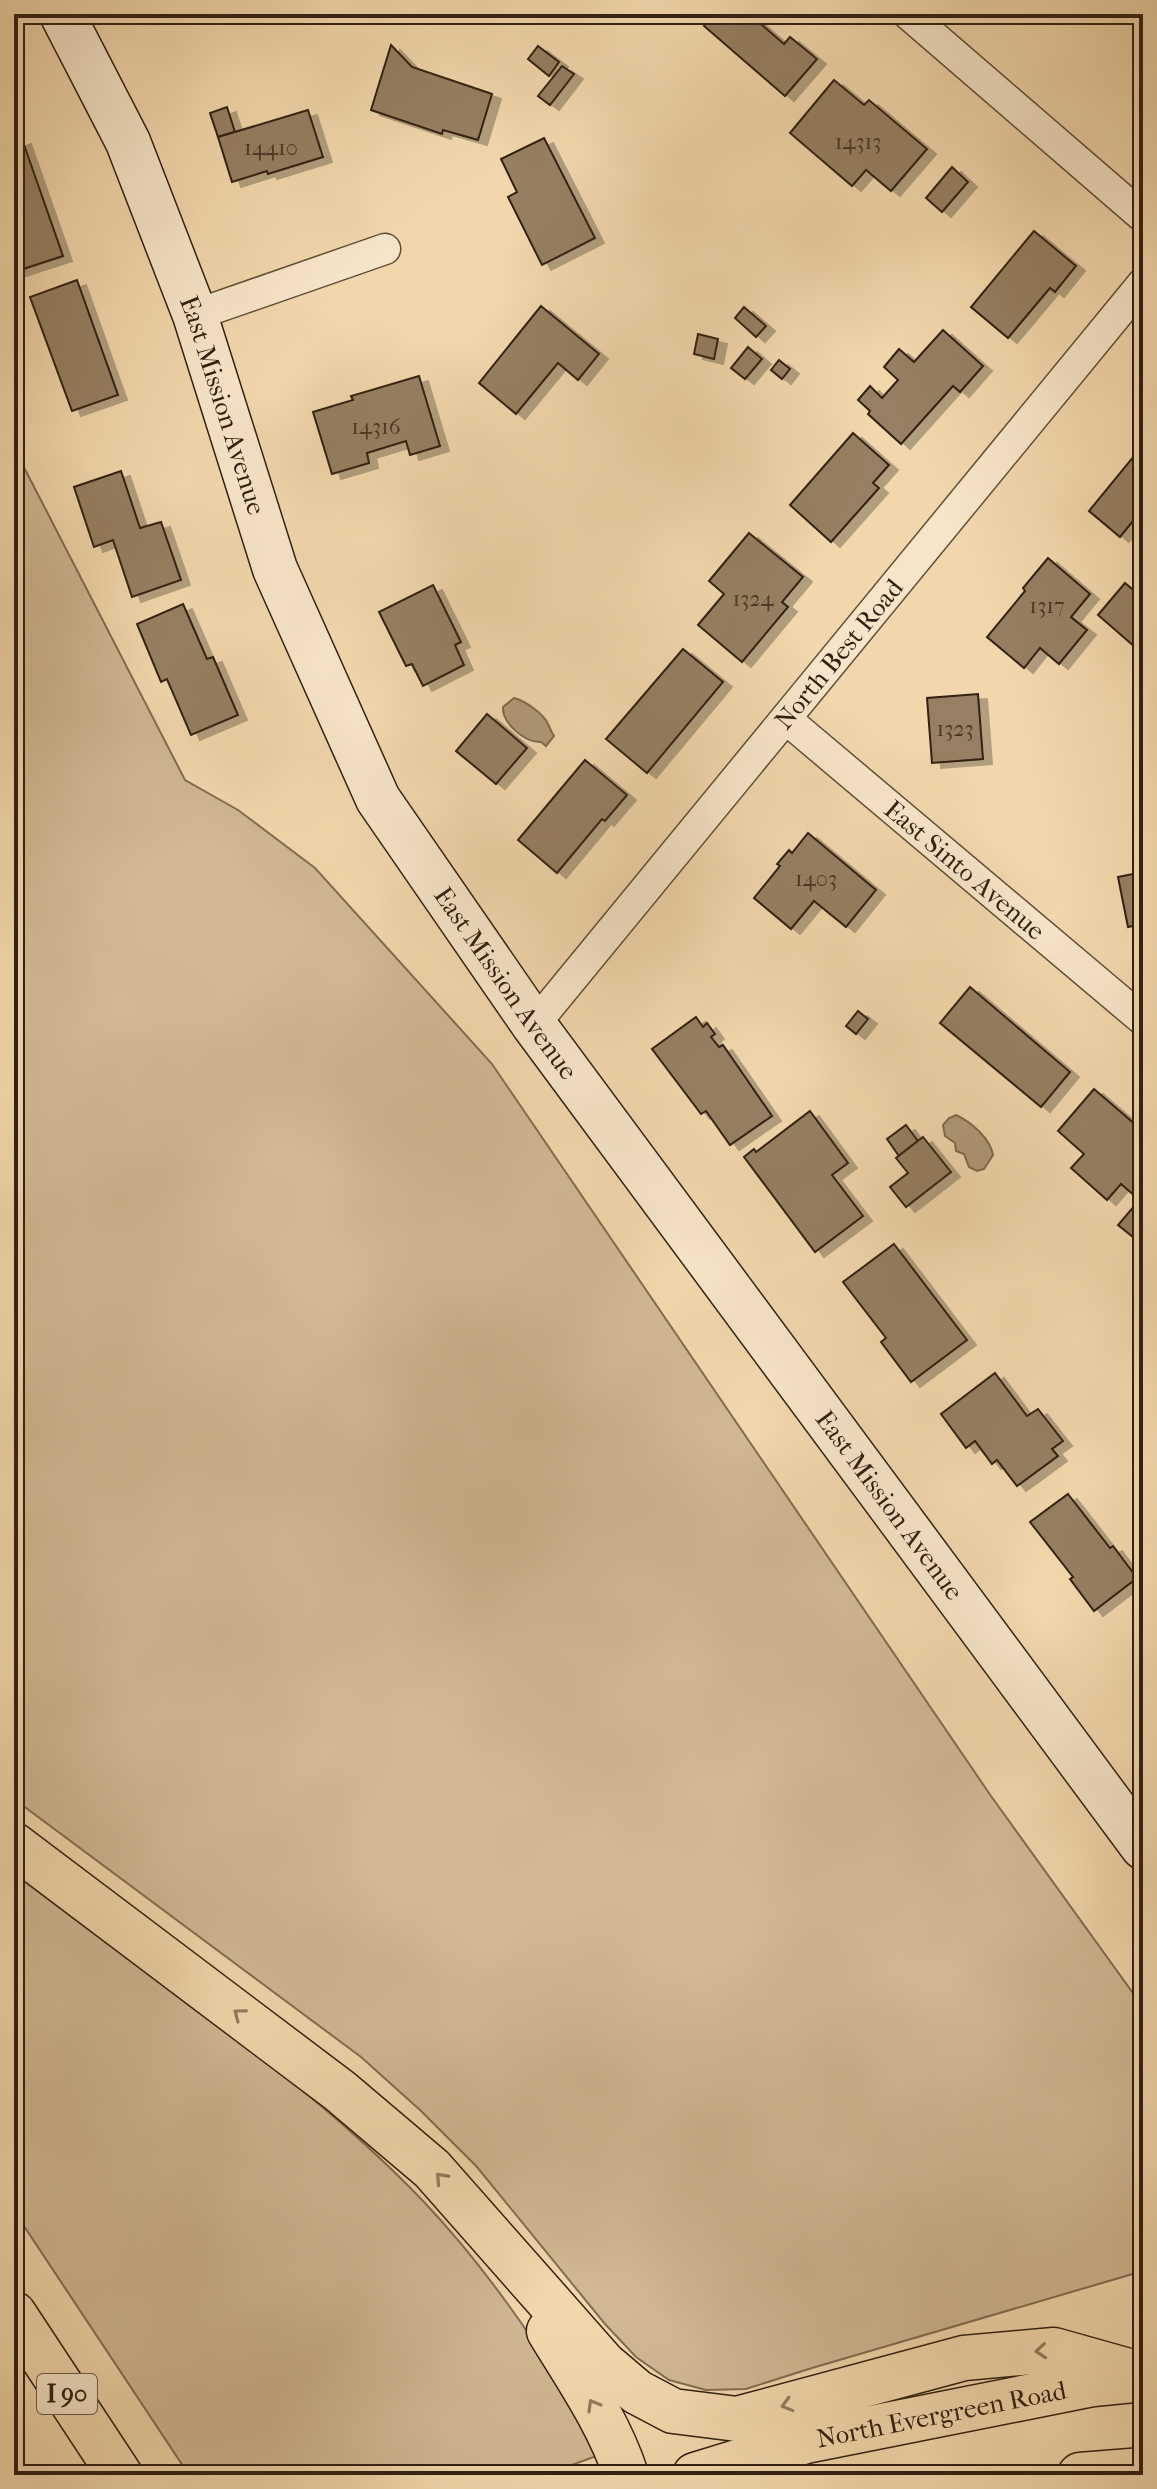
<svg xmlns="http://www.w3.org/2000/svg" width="1157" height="2489" viewBox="0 0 1157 2489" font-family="'IM FELL French Canon',serif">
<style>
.green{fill:#d1b892;stroke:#826c52;stroke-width:2}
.water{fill:#b19978;stroke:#7e694f;stroke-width:2}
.building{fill:#967f62;stroke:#322012;stroke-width:2;filter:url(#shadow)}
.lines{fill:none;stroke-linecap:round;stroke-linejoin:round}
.street-casing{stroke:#624e38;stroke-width:33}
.secondary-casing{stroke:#322012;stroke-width:47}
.primary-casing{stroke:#322012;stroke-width:47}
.highway-casing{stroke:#322012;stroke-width:47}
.street{stroke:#f7e5c9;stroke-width:30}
.secondary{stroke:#f7e5c9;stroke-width:44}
.primary{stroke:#f2d7ac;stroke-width:44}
.highway{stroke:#f2d7ac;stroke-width:44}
.oneway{stroke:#927c5f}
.labels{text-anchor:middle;stroke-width:6;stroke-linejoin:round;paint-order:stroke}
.number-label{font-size:22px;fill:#4b3826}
.shield{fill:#f7e5c9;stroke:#6d5b49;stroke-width:2}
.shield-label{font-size:24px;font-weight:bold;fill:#322012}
.street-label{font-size:26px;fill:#322012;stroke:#f7e5c9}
</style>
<defs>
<filter id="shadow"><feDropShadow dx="9" dy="5" stdDeviation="0" flood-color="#0004"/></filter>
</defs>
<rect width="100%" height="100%" fill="#f2d7ac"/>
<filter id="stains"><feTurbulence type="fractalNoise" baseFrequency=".0025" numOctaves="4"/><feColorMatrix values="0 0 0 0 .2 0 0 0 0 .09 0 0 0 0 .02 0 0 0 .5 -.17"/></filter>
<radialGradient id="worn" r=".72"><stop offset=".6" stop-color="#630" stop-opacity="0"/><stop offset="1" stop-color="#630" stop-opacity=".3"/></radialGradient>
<g class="green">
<path d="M14,448l171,332 53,30 77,58 177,196 499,732 152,211v264l-331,97 -66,21 -40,1 -37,-10 -33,-23 -31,-33 -128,-157 -57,-57 -59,-53 -347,-258z"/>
<path d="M14,1870c137,109 289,205 410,332 72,76 127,163 181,251l-61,22h-355l-175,-264z"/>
</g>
<g class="water">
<path d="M514,698c11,3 29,15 34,26 2,4 3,8 6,12l-8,10 -5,-4c-16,1 -39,-19 -38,-35z"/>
<path d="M956,1115c15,7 34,23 37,40l-9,14 -7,2 -8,-4 -5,-13 -8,-3 -1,-8 -10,-7 -2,-11 6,-7z"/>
</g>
<g class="building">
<path d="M714,14h44l-4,4 30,26 6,-7 27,22 -32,37 -81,-70z"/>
<path d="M391,45l21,22 80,27 -14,46 -35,-10 -1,4 -71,-24z"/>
<path d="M538,46l21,16 -10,14 -21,-17z"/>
<path d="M562,66l12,8 -24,31 -12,-9z"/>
<path d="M834,80l30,25 5,-5 58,49 -36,42 -25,-21 -14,16 -62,-53z"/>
<path d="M227,107l8,25 -17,5 -8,-24z"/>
<path d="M308,110l15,47 -55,17 -1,-3 -35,11 -14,-45z"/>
<path d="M544,138l51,100 -53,27 -34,-68 9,-5 -16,-33z"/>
<path d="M22,139l41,117 -49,16v-130z"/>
<path d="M952,167l16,15 -26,30 -16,-14z"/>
<path d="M1034,231l42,35 -21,26 -5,-4 -42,50 -37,-31z"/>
<path d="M77,280l41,115 -46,16 -42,-114z"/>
<path d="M541,306l58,48 -21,26 -20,-17 -42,51 -37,-31z"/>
<path d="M744,307l22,19 -10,11 -21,-19z"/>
<path d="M943,330l40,36 -23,26 -7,-6 -52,58 -33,-30 2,-3 -12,-11 12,-14 12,12 16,-18 -14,-13 15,-18 15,13z"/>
<path d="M698,334l20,5 -4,20 -20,-5z"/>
<path d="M748,347l14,12 -17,20 -14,-11z"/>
<path d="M779,360l11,9 -8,10 -11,-9z"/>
<path d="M419,376l21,70 -30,9 -4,-14 -39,12 2,10 -37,11 -19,-62 40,-12 -2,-4z"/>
<path d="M853,433l36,32 -16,18 6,5 -48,54 -41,-37z"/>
<path d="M1143,445v67l-2,-1 -21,26 -31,-26z"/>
<path d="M121,471l19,57 21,-6 20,58 -49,17 -19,-57 -19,7 -20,-60z"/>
<path d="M749,533l54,44 -21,25 6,5 -46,55 -44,-37 26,-31 -15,-13z"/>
<path d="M1048,558l42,36 -19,23 16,13 -28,34 -19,-16 -16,20 -37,-31 38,-46 -2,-3z"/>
<path d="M1125,583l18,15v56l-45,-39z"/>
<path d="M433,585l28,57 -6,3 9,20 -41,21 -11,-22 -6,2 -27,-54z"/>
<path d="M183,604l24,55 6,-2 25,58 -47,20 -24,-56 -6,3 -24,-58z"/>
<path d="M683,649l40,33 -76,91 -41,-34z"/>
<path d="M978,694l5,65 -51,4 -5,-65z"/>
<path d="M487,714l40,34 -31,36 -40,-33z"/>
<path d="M585,760l42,35 -22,26 -3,-2 -45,54 -39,-33z"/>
<path d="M808,833l68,57 -30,37 -32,-26 -23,28 -37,-31 26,-32 -3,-2 12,-14 3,3z"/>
<path d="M1143,872v52l-15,3 -10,-50z"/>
<path d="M970,987l100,85 -29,35 -101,-84z"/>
<path d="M858,1011l10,8 -12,15 -10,-8z"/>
<path d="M696,1017l7,10 4,-4 8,11 -4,3 8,10 4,-2 49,71 -42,29 -24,-34 -5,3 -49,-65z"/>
<path d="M1094,1089l43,37 -4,5 10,9v63l-22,-19 -14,16 -36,-32 13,-14 -26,-23z"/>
<path d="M810,1111l38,52 -16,12 31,41 -48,36 -71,-95 10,-8 2,3z"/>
<path d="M906,1125l12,16 -19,15 -12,-17z"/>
<path d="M923,1137l28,35 -45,35 -16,-20 18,-14 -12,-15z"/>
<path d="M1136,1204l7,6v24l-5,7 -20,-16z"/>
<path d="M894,1244l73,96 -56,42 -30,-40 5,-4 -43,-56z"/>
<path d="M995,1373l32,43 11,-7 25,32 -11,8 6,7 -41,30 -20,-26 -5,4 -17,-23 -9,7 -25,-34z"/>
<path d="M1068,1494l42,54 3,-2 24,32 -43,33 -24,-32 3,-2 -43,-55z"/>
</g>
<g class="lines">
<defs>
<g id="street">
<path d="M908,14l235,203"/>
<path d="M195,315l190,-66"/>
<path id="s1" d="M786,719l357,301"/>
<path id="s2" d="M534,1025l609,-742"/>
</g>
<g id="secondary">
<path id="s3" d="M62,14l66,128 67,173 80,254 103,230 156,226 609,822"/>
</g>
<g id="primary">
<path id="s4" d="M695,2475l111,-34 287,-57 50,-5"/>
<path d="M1080,2475l63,-5"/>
</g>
<g id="highway">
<path d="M14,1845l326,246 92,78 172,195 33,28 36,19 64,8 227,-61 90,-8 89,25"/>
<path d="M14,2314l106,161"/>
<path d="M549,2331c28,46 60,92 77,144"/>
</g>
</defs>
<use href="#street" class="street-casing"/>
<use href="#secondary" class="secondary-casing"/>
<use href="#primary" class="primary-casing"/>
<use href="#highway" class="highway-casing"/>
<use href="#street" class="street"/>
<use href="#secondary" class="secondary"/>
<use href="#primary" class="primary"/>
<use href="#highway" class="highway"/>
</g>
<defs><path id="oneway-chevron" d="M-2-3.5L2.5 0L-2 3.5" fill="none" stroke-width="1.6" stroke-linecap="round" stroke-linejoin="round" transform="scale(2)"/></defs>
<g class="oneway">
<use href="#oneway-chevron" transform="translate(239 2014) rotate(-143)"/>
<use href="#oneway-chevron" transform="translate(441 2178) rotate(-133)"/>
<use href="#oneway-chevron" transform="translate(1041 2351) rotate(175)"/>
<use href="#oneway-chevron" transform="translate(593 2405) rotate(-120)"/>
<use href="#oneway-chevron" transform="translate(787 2405) rotate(164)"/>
</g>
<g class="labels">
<g class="number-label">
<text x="858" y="149">14313</text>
<text x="271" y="155">14410</text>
<text x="376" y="434">14316</text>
<text x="753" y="606">1324</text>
<text x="1047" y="613">1317</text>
<text x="955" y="736">1323</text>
<text x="816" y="886">1403</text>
</g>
<rect class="shield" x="37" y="2374" width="60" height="40" rx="6"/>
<g class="shield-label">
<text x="67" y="2402">I 90</text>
</g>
<g class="street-label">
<text dy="9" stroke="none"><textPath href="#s3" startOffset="424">East Mission Avenue</textPath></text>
<text dy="9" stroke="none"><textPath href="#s2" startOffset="480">North Best Road</textPath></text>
<text dy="9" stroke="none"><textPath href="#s1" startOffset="234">East Sinto Avenue</textPath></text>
<text dy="9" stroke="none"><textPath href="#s3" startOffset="1072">East Mission Avenue</textPath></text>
<text dy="9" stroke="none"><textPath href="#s3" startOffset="1720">East Mission Avenue</textPath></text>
<text dy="9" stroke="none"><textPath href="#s4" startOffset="254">North Evergreen Road</textPath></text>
</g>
</g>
<rect width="1157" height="2489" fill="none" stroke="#f2d7ac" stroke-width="48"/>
<rect x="16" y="16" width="1125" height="2457" fill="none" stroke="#322012" stroke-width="4"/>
<rect x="24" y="24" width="1109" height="2441" fill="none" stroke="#322012" stroke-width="2"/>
<rect width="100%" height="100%" filter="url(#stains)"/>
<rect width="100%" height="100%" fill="url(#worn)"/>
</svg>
